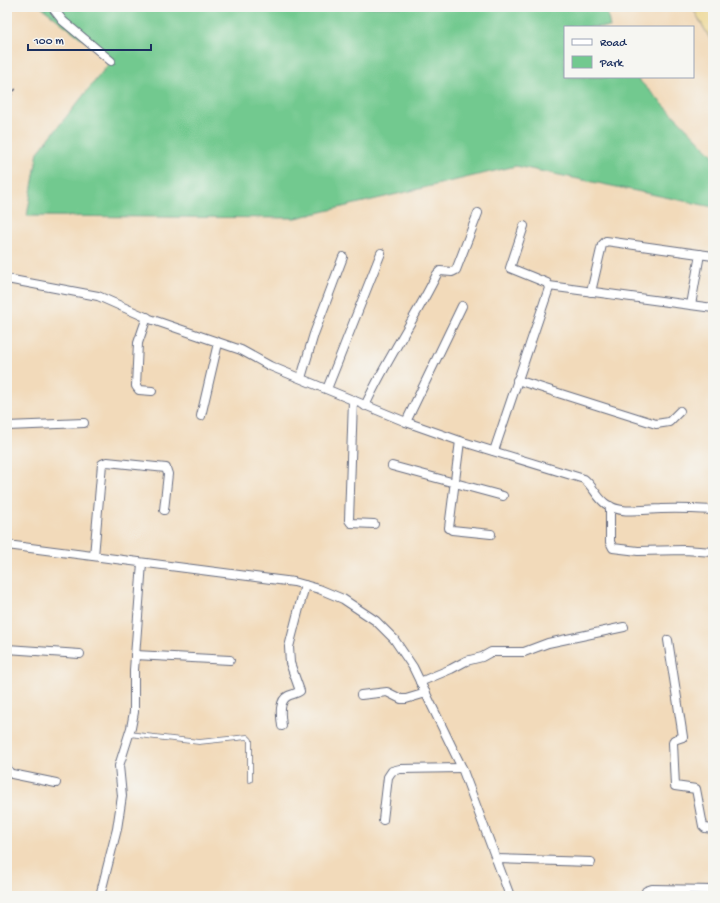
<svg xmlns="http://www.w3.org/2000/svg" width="720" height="903" viewBox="0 0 720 903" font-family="'Gochi Hand',sans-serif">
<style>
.green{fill:#72c98f;stroke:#467c76}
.sand{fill:#eeda9e;stroke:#84847e}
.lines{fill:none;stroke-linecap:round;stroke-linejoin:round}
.lane-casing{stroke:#666b7e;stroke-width:5.5}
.street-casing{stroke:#666b7e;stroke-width:10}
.path{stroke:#666b7e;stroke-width:1.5;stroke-dasharray:3 3;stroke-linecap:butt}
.lane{stroke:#fff;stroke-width:4}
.street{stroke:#fff;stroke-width:8}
</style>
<rect width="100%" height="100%" fill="#f6f6f2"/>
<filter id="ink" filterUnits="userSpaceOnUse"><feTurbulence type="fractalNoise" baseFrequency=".025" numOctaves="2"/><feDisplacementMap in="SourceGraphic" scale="8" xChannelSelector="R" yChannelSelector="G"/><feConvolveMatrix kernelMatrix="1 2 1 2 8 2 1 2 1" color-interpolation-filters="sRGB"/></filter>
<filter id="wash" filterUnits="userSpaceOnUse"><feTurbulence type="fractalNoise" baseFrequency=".012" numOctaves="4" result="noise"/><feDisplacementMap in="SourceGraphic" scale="16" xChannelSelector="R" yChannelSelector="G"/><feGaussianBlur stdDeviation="0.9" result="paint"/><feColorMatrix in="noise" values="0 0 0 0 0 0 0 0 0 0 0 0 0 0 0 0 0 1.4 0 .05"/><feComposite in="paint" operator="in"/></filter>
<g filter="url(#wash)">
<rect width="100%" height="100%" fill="#f2daba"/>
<path class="green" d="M41,7h565l4,20h-45v50h71l77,78v52l-197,-41 -220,52 -269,-2 11,-64 73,-91z"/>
<path class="sand" d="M692,7h21v37z"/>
</g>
<g filter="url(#ink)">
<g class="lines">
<defs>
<path id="lane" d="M129,734l70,8 48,-5 3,3v40"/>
<g id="street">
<path d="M52,7l11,14 48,40"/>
<path d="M7,279l91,17 52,23 91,31 29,16 136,56 54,19 124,38c9,7 13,19 22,25 16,11 38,5 55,5 17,-1 35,0 52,1"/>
<path d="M549,286l164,22"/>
<path d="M591,292l11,-47 4,-4 107,15"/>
<path d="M691,305l9,-51"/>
<path d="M147,317l-9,26 -2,43 3,4 13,1"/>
<path d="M301,378l13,-44 29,-77"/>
<path d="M517,380l139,44 13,-2 11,-11"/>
<path d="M327,389l54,-136"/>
<path d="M353,400l-4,120 2,3 23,1"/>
<path d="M365,406c21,-46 50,-87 72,-132l3,-3 12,1 4,-2 22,-57"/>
<path d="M201,416l17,-73"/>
<path d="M406,422l56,-116"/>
<path d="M7,426l77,-3"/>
<path d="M460,441l-11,87 3,2 39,4"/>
<path d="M494,451l55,-163 -2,-5 -37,-15 14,-42"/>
<path d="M392,466l111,30"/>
<path d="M610,506v36l3,6 25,3 47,-1 28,2"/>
<path d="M7,545l287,37 25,7 24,10 33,22 18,18 19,28 49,101 48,128"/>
<path d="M94,556l8,-92 5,-2 59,6 2,6 -4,36"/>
<path d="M668,640l15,97 -9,3 -1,3 2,43 21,3 7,37 2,2 8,1"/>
<path d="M7,649l73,5"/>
<path d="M135,655l95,5"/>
<path d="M420,682l31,-13 15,-8 16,-4 9,-5h33l24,-9 76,-16"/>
<path d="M361,695l26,-3 14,7h5l20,-6"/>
<path d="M282,726c-1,-9 -4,-25 6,-30 4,-2 8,-2 12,-5l-10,-28 -1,-16 16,-62"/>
<path d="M7,768l2,4 3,2 44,9"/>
<path d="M383,820l5,-43 4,-6 8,-2 62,-1"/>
<path d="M496,859l95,3"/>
<path d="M100,896l17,-67 5,-33 -3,-30 12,-38 3,-16v-42l8,-107"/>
<path d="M645,896l1,-5 6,-2 61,1"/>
</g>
</defs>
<use href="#lane" class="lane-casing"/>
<use href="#street" class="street-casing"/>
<path class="path" d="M7,101l10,-14"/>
<use href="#lane" class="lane"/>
<use href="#street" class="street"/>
</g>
</g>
<rect width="720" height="903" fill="none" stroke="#f6f6f2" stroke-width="24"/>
<rect x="564" y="26" width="130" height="52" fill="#f6f6f2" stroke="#9ea6b7"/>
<rect x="572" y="39" width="20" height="6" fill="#ffffff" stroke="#9ea6b7"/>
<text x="600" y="46" font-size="12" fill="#1b2f5e">Road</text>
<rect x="572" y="56" width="20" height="12" fill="#72c98f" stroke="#9ea6b7"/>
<text x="600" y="66" font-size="12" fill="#1b2f5e">Park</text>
<path d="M28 44v6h123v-6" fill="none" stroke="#1b2f5e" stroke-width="2"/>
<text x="34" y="44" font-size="12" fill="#1b2f5e" stroke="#f6f6f2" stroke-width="3" paint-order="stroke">100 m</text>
</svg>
